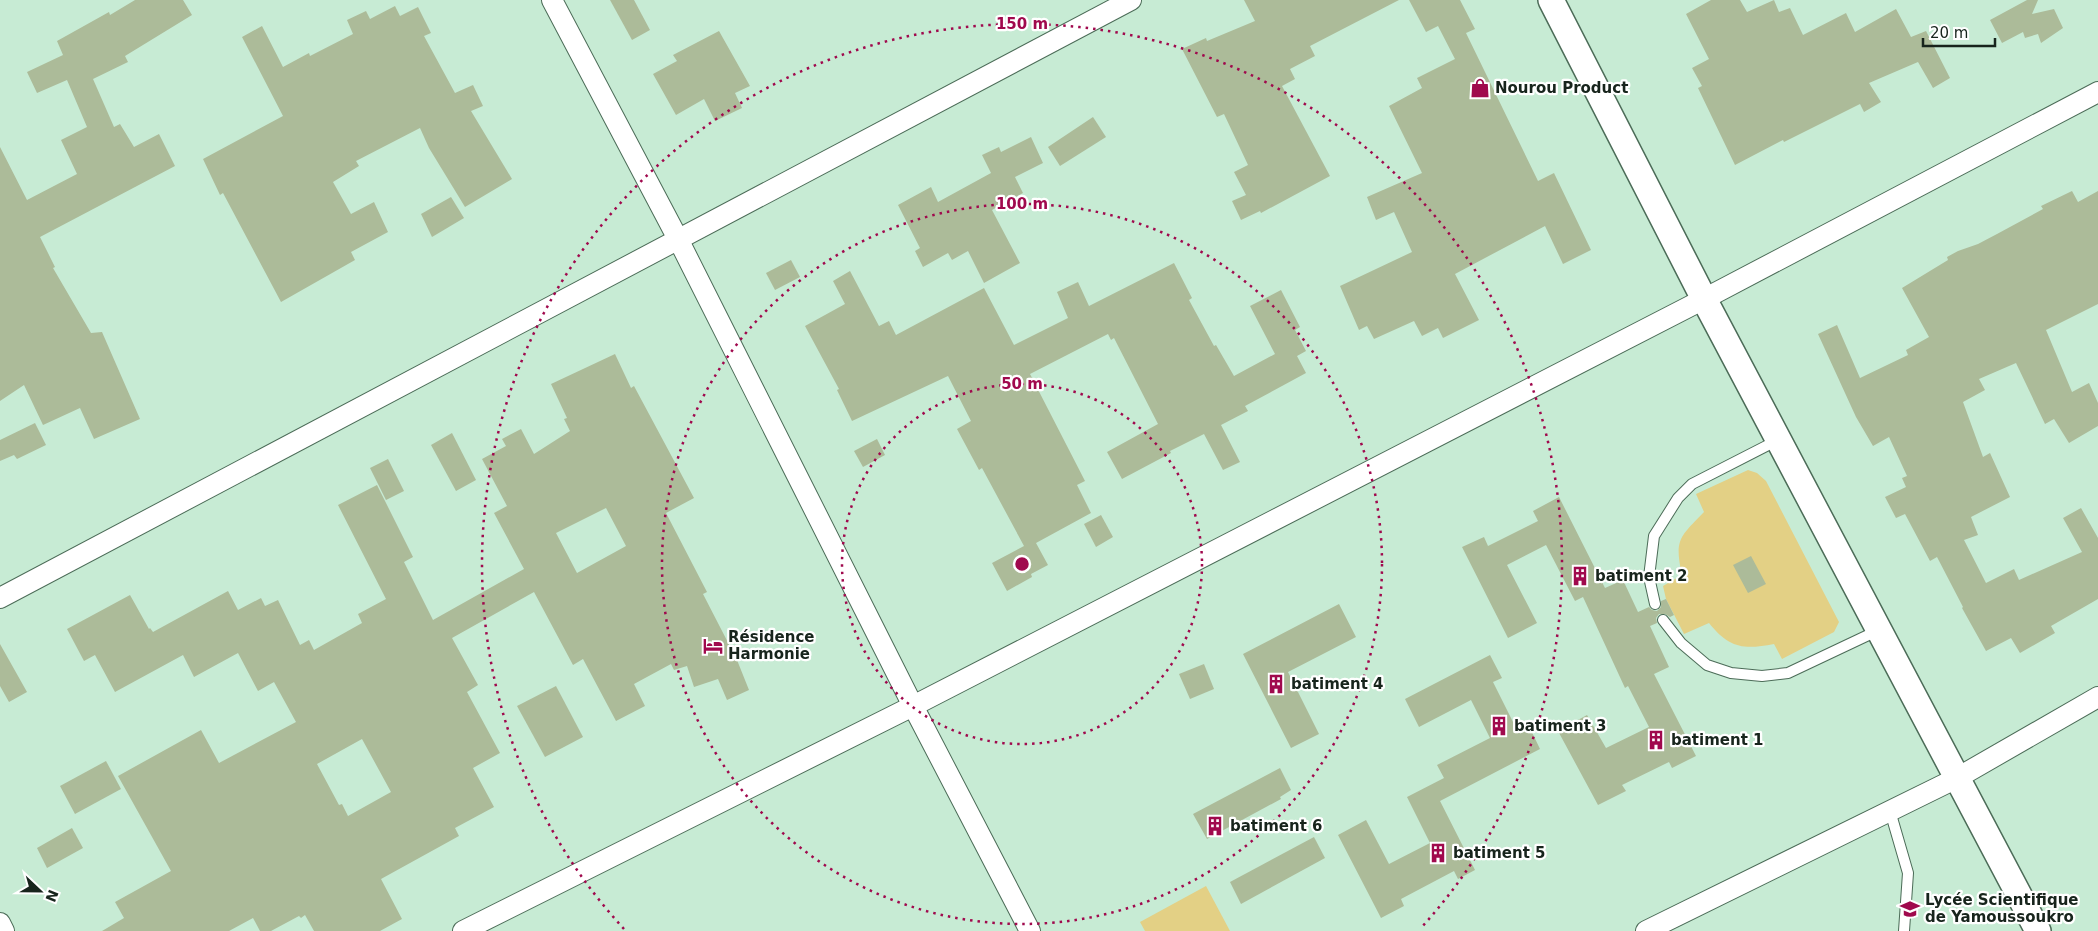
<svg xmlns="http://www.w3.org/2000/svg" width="2098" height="931" viewBox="0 0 2098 931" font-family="'DejaVu Sans',sans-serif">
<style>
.green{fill:#e3d085}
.building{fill:#acbb99;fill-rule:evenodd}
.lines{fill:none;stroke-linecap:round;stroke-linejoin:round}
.service-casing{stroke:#4c6c58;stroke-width:12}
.minor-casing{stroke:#4c6c58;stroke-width:22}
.tertiary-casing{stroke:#4c6c58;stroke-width:28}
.service{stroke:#fff;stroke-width:10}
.minor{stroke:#fff;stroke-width:20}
.tertiary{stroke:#fff;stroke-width:25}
.ring{fill:none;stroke:#a0094d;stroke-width:2.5;stroke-dasharray:2.5 5}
.labels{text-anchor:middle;stroke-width:4.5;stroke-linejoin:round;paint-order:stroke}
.poi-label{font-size:15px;font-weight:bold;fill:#17241c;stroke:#fff;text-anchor:start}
.centre{fill:#a0094d;stroke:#fff;stroke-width:2.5}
.ring-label{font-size:15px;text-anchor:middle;font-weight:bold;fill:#a0094d;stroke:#fff;stroke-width:4.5;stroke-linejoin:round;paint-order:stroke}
</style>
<rect width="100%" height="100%" fill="#c7ebd4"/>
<g class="green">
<path d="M1748,470l9,3 9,8 73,141 -5,10 -52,27 -8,-15c-31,6 -45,4 -65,-21l-25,11 -18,-35 -3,-13 19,-11c-8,-36 -2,-38 22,-63l-8,-18z"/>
<path d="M1206,886l24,45h-85l-5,-9z"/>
</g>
<g class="building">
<path d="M135,0h48l9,15 -67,41 3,6 -35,17 21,48 6,-3 14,23 25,-13 16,32 -135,71 15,30 -2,1 38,65 11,-1 38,87 -46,20 -14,-31 -37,17 -19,-40 -24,16v-254l27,53 50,-26 -16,-34 26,-13 -20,-47 -30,13 -10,-21 36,-17 -6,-14 52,-29 1,3z"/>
<path d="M610,0h24l16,30 -18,10z"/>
<path d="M1244,0h155l-89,46 5,10 -25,13 5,10 -13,7 48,90 -69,37 -1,-2 -19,9 -9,-19 14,-6 -12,-23 14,-7 -24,-51 -7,3 -35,-68 24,-11 1,3 48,-20z"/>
<path d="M1409,0h51l15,29 -9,4 72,148 16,-8 37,77 -28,14 -18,-38 -90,48 24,46 -36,18 -5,-10 -16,8 -8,-15 -40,18 -7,-13 -8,4 -19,-44 72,-34 -18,-40 -18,8 -9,-23 55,-24 -33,-67 33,-18 -5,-10 38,-19 -17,-33 -12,6z"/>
<path d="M1711,0h29l7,12 27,-12 5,12 11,-4 13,27 43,-22 9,19 41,-23 15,28 15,-6 24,47 -17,10 -15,-26 -49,21 12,19 -17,10 -4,-8 -76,38 -1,-2 -48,25 -37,-77 4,-2 -10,-18 17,-9 -23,-45z"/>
<path d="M2027,0h11l-6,14 22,-5 9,19 -22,15 -3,-9 -13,4 -2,-6 -21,11 -12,-23z"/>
<path d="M395,6l5,10 18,-9 13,26 -7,3 31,57 18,-8 10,21 -12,5 41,68 -47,28 -36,-59 -9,-20 -64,33 3,5 -26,16 18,32 23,-12 14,30 -37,20 4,8 -74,42 -58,-109 -3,2 -17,-36 80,-43 -41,-79 20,-11 21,41 26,-14 1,3 43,-22 -6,-14 19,-9 4,8z"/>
<path d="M719,31l31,55 -15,7 7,15 -27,13 -11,-22 -28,16 -23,-41 24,-13 -4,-6z"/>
<path d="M1093,117l13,20 -46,29 -12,-19z"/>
<path d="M1031,137l12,26 -28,14 8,16 -31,17 28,53 -36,20 -16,-32 -16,9 -4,-7 -25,14 -8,-16 5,-3 -22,-43 33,-18 7,15 53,-29 -9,-18 17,-8 2,5z"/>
<path d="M2072,191l6,11 20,-11v113l-52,26 26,62 17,-9 9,20v23l-29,17 -15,-24 -9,5 -29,-61 -37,16 6,11 -22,12 20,55 7,-4 20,44 -39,20 7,18 -14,5 22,43 28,-14 5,11 63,-28 -19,-34 18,-10 17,30v61l-47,27 4,7 -35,20 -9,-15 -25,13 -24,-43 1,-1 -26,-50 -7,4 -25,-47 -9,4 -11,-21 21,-10 -4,-9 5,-2 -18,-39 -16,9 -17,-29 -38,-83 19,-9 23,53 48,-23 -2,-5 23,-13 -27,-49 46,-28 -1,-3 11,-6 20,-7 19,-10 46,-25 -2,-3z"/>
<path d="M451,197l13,21 -32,19 -11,-23z"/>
<path d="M791,260l9,17 -25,13 -9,-17z"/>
<path d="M1174,263l18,35 -3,2 25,46 2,-1 18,31 41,-22 -25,-48 31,-16 19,37 -5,3 11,21 -9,5 9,17 -61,33 3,5 -27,14 19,37 -17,8 -19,-36 -34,17 1,2 -49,26 -15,-27 51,-28 -44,-86 -3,2 -3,-6 -78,40 55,107 -8,4 14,28 -55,30 12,22 -17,9 1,3 -25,14 -15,-28 32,-17 -42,-78 -3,2 -22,-41 14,-8 -23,-45 -96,45 -15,-31 2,-1 -34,-63 40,-22 -12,-23 17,-10 29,55 10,-5 7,14 88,-47 30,57 54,-27 -11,-26 21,-10 11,24z"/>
<path d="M615,354l16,34 3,-2 60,112 -28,15 41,79 -4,2 34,66 12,30 -22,10 -9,-21 -24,8 -7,-21 -13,4 -3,-6 -37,20 11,22 -29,15 -33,-62 -10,6 -39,-73 -82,46 26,47 -11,7 33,61 -27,15 21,39 -39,21 4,8 -78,43 21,40 -22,12h-66l-9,-16 -4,3 -2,-2 -28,15h-11l-7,-13 -24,13h-127l22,-13 -9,-16 56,-31 -53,-95 83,-46 18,33 77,-41 -22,-40 -16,9 -20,-38 -44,24 -11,-22 -68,37 -20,-37 -11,6 -17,-32 63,-34 19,34 1,-1 3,4 75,-41 10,19 23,-12 4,8 13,-6 22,45 9,-5 5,10 48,-27 -4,-9 28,-15 -48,-94 39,-20 36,72 -9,5 29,58 91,-51 -30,-56 13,-7 -25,-47 24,-13 -4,-7 19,-10 13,25 36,-23 -6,-12 3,-1 -16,-34zM606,508l20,38 -49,27 -21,-40zM362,739l29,53 -43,24 -6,-12 -3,1 -22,-41z"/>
<path d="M35,423l11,22 -29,14 -3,-4 -14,6v-21z"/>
<path d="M452,433l24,47 -20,11 -25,-46z"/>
<path d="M877,439l8,16 -22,12 -9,-16z"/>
<path d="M388,459l16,32 -18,9 -16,-32z"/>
<path d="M1559,497l46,91 18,-8 15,32 11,-5 3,3 5,1 4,-4v-6l5,-2 8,16 -4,2 -5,-3h-6l-3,4 1,5 -7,3 19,41 -15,7 42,82 -24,12 -3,-6 -47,23 4,6 -28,14 -40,-74 29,-16 19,33 43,-21 -21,-41 -3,2 -42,-91 -8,4 -29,-56 -39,20 30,58 -29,15 -46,-91 22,-10 4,9 50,-25 -5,-10z"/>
<path d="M1101,515l12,22 -17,10 -12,-23z"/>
<path d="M1751,556l15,28 -18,9 -15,-28z"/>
<path d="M1339,604l17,33 -68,35 31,62 -28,14 -48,-94z"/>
<path d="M0,644l27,48 -18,10 -9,-16z"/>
<path d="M1490,655l12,23 -9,4 24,48 11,-6 12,25 -100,52 35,69 -17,9 -4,-8 -53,28 3,7 -23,12 -43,-83 28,-15 23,44 41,-21 -23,-46 37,-19 -7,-13 53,-27 -19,-38 -52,27 -14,-28z"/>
<path d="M1204,664l10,25 -24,10 -11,-25z"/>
<path d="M556,686l27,51 -38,20 -28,-51z"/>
<path d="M106,761l15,28 -46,25 -15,-28z"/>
<path d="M1280,768l11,22 -11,7 1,2 -74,40 -14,-25z"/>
<path d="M72,828l11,20 -36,20 -10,-20z"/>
<path d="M1314,837l11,21 -84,46 -11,-22z"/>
</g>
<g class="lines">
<defs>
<g id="service">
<path d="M1655,604l-6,-27 5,-41 24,-38 14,-14 86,-44"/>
<path d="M1663,620l18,23 26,22 24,8 31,3 26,-3 91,-43"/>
<path d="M1890,811l18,62 -4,58"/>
</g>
<g id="minor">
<path d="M552,0l126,239 235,467 117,225"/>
<path d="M0,598l1131,-598"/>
<path d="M0,923l4,8"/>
<path d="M463,931l450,-225 791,-407 394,-207"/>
<path d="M1646,931l311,-153 141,-81"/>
</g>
<path id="tertiary" d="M1551,0l153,299 334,632"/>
</defs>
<use href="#service" class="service-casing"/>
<use href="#minor" class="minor-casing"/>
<use href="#tertiary" class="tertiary-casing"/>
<use href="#service" class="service"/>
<use href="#minor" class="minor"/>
<use href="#tertiary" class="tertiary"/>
</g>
<g class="ring">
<circle cx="1022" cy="564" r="180"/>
<circle cx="1022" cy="564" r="360"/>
<path d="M624 929A540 540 0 1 1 1420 929"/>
</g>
<defs>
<symbol id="shop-bare" viewBox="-9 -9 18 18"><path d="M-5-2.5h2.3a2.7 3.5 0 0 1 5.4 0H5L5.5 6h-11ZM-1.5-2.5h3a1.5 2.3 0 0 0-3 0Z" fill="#a0094d" stroke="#fff" stroke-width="2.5" paint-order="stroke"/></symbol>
<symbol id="building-bare" viewBox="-9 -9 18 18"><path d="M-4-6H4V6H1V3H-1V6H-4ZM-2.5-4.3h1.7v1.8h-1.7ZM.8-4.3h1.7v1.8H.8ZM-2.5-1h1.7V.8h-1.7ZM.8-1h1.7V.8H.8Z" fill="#a0094d" stroke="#fff" stroke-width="2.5" paint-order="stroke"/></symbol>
<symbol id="hotel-bare" viewBox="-9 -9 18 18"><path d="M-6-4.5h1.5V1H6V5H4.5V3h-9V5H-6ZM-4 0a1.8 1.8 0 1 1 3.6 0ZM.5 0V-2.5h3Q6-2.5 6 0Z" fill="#a0094d" stroke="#fff" stroke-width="2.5" paint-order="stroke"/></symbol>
<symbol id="school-bare" viewBox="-9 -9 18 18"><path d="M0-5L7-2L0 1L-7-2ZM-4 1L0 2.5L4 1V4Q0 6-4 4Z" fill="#a0094d" stroke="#fff" stroke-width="2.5" paint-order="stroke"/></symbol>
</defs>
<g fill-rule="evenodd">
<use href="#shop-bare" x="1466" y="74" width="28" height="28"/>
<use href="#building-bare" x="1566" y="562" width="28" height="28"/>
<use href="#hotel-bare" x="699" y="632" width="28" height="28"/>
<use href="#building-bare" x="1262" y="670" width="28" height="28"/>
<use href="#building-bare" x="1485" y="712" width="28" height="28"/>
<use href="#building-bare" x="1642" y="726" width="28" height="28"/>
<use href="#building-bare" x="1201" y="812" width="28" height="28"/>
<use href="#building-bare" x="1424" y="839" width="28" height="28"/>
<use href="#school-bare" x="1896" y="895" width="28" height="28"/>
</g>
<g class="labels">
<g class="poi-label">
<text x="1495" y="93">Nourou Product</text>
<text x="1595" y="581">batiment 2</text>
<text x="728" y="642">Résidence<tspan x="728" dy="17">Harmonie</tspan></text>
<text x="1291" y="689">batiment 4</text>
<text x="1514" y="731">batiment 3</text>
<text x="1671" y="745">batiment 1</text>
<text x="1230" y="831">batiment 6</text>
<text x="1453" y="858">batiment 5</text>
<text x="1925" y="905">Lycée Scientifique<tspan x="1925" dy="17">de Yamoussoukro</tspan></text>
</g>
</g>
<circle cx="1022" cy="564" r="8" class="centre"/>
<g class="ring-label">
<text x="1022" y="29">150 m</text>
<text x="1022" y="209">100 m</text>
<text x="1022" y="389">50 m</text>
</g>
<g transform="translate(40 891) rotate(112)" stroke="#ffffff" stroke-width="4" paint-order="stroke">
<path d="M0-4L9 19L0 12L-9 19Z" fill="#17241c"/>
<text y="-8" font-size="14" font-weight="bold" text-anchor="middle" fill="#17241c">N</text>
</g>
<path d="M1923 38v8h72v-8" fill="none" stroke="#17241c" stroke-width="2.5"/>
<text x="1930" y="38" font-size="15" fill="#17241c" stroke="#ffffff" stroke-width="4" paint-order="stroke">20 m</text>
</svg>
